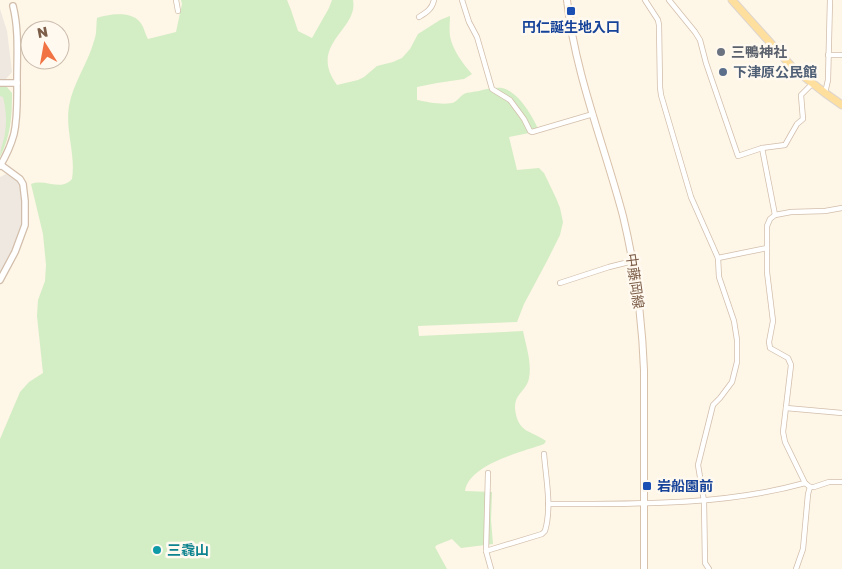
<svg xmlns="http://www.w3.org/2000/svg" width="842" height="569" viewBox="0 0 842 569" font-family="'Golos Text','Noto Sans JP',sans-serif">
<style>
.industrial{fill:#eee8e1}
.green{fill:#d3edc4}
.lines{fill:none;stroke-linecap:round;stroke-linejoin:round}
.minor-casing{stroke:#d2beab;stroke-width:6}
.tertiary-casing{stroke:#d2beab;stroke-width:8}
.secondary-casing{stroke:#d8c1aa;stroke-width:8}
.primary-casing{stroke:#ddd5cf;stroke-width:9}
.minor{stroke:#fff;stroke-width:4.5}
.tertiary{stroke:#fff;stroke-width:5.5}
.secondary{stroke:#fff;stroke-width:6}
.primary{stroke:#ffdf9d;stroke-width:7}
.transit-dot{fill:#1a4fb4;stroke:#fff9ef;stroke-width:2}
.worship-dot{fill:#6b7280;stroke:#fff9ef;stroke-width:2}
.service-dot{fill:#5c6f8a;stroke:#fff9ef;stroke-width:2}
.culture-dot{fill:#0f9aa8;stroke:#fff9ef;stroke-width:2}
.labels{text-anchor:middle;stroke-width:5;stroke-linejoin:round;paint-order:stroke}
.transit-label{font-size:14px;font-weight:bold;fill:#164399;stroke:#fff9ef}
.worship-label{font-size:14px;font-weight:bold;fill:#5b616d;stroke:#fff9ef;text-anchor:start}
.service-label{font-size:14px;font-weight:bold;fill:#4e5e75;stroke:#fff9ef;text-anchor:start}
.street-label{font-size:14px;fill:#7b5d48;stroke:#fff9ef}
.culture-label{font-size:14px;font-weight:bold;fill:#0d838f;stroke:#fff9ef;text-anchor:start}
</style>
<rect width="100%" height="100%" fill="#fef6e7"/>
<g class="industrial">
<path d="M0,9l7,22 5,41 -6,7h-6z"/>
<path d="M0,94h4l4,21 -2,19 -6,21z"/>
<path d="M6,174l11,7 3,3 2,6v32l-1,8 -10,22 -11,21v-96z"/>
</g>
<g class="green">
<path d="M181,0h106l4,10 7,21 14,7 17,-30 3,-8h21c6,30 -46,44 -16,85l21,-5 6,-3 13,-11 16,-4 9,-4 8,-9 8,-15 22,-14 10,-4c0,6 -1,13 0,20 2,13 13,28 22,38l-8,5 -27,4 -20,4v13c10,2 24,5 35,3 5,-1 7,-6 12,-9 4,-2 11,-2 15,-3 7,-2 16,-4 23,-3 17,4 31,29 37,43l-30,6 8,33 22,-2 5,5 12,25 4,10 3,14 -3,13 -13,26 -23,43 -7,18 -99,4 1,10 104,-5c3,15 9,32 6,47 -1,8 -8,13 -12,20 -2,4 -2,7 -2,11 3,24 15,21 31,32l-2,3c-22,8 -75,20 -79,47l27,1 -1,28 2,24 -32,4 -9,-9 -15,6 -2,2 12,22h-447v-130l20,-47 9,-10 14,-9 -6,-57 1,-16 7,-19 1,-16 -3,-31 -12,-50c14,-6 30,8 41,-5 4,-24 -7,-49 -3,-73 4,-23 19,-43 25,-65 3,-7 2,-15 3,-23 11,-4 33,-7 42,3 5,5 6,13 9,18l28,-7 6,-28z"/>
<path d="M0,86h6l6,7c0,22 -1,43 -12,64 0,-8 4,-16 5,-24 2,-12 1,-24 -2,-36l-3,-1z"/>
</g>
<g class="lines">
<defs>
<g id="minor">
<path d="M176,0l2,11"/>
<path d="M462,0l7,22 8,15 15,52 18,11 14,19 6,12 2,1 61,-18"/>
<path d="M645,0l13,20 1,5 1,62 1,8 30,102 27,61 1,19 15,44 3,19v22l-5,20 -12,16 -7,7 -15,60 6,36 1,62 4,6"/>
<path d="M669,0l26,32 5,8 6,23 32,93 24,-8 23,-3 12,-21 6,-5 -2,-24 11,-11"/>
<path d="M419,17c8,-5 13,-8 15,-17"/>
<path d="M828,55h14"/>
<path d="M825,93l3,-13 2,-80"/>
<path d="M762,148l13,67"/>
<path d="M718,258l49,-10"/>
<path d="M560,283l49,-16 24,-6"/>
<path d="M786,408l56,5"/>
<path d="M488,473l-2,78 5,18"/>
<path d="M810,487l-5,-4 -20,-41 -2,-10 8,-67 -3,-7 -18,-10 -1,-6 4,-21 -6,-49v-46l3,-7 5,-4 16,-3 34,-1 17,-3"/>
<path d="M810,487h4l15,-5h13"/>
<path d="M548,504c86,0 174,2 257,-21"/>
<path d="M486,551l56,-17 3,-3c7,-24 1,-52 -1,-77"/>
<path d="M796,569l7,-20 5,-55 2,-7"/>
</g>
<g id="tertiary">
<path d="M0,83h17"/>
<path d="M0,166c6,-10 11,-21 14,-32 4,-18 3,-37 3,-55 0,-25 2,-49 -4,-73"/>
<path d="M0,280l15,-28 10,-27v-24l-2,-17 -3,-5 -19,-14"/>
</g>
<path id="secondary" d="M567,0c8,74 37,144 56,216 12,50 19,102 21,154v199"/>
<path id="primary" d="M732,0l61,68 32,25 17,12"/>
</defs>
<use href="#minor" class="minor-casing"/>
<use href="#tertiary" class="tertiary-casing"/>
<use href="#secondary" class="secondary-casing"/>
<use href="#primary" class="primary-casing"/>
<use href="#minor" class="minor"/>
<use href="#tertiary" class="tertiary"/>
<use href="#secondary" class="secondary"/>
<use href="#primary" class="primary"/>
</g>
<g class="transit-dot">
<rect x="566" y="6" width="10" height="10" rx="2.5"/>
<rect x="642" y="481" width="10" height="10" rx="2.5"/>
</g>
<circle class="worship-dot" cx="721" cy="52" r="5"/>
<circle class="service-dot" cx="723" cy="72" r="5"/>
<circle class="culture-dot" cx="157" cy="550" r="5"/>
<g class="labels">
<g class="transit-label">
<text x="571" y="32">円仁誕生地入口</text>
<text x="657" y="491" text-anchor="start">岩船園前</text>
</g>
<g class="worship-label">
<text x="731" y="57">三鴨神社</text>
</g>
<g class="service-label">
<text x="733" y="77">下津原公民館</text>
</g>
<g class="street-label">
<text transform="translate(635 281) rotate(82)" y="5">中藤岡線</text>
</g>
<g class="culture-label">
<text x="167" y="555">三毳山</text>
</g>
</g>
<g transform="translate(45 45) rotate(349)"><circle r="24" fill="#fff9ef" stroke="#cabbac"/>
<path d="M0-4L9 19L0 12L-9 19Z" fill="#f17243"/>
<text y="-8" font-size="14" font-weight="bold" text-anchor="middle" fill="#7b5d48">N</text>
</g>
</svg>
